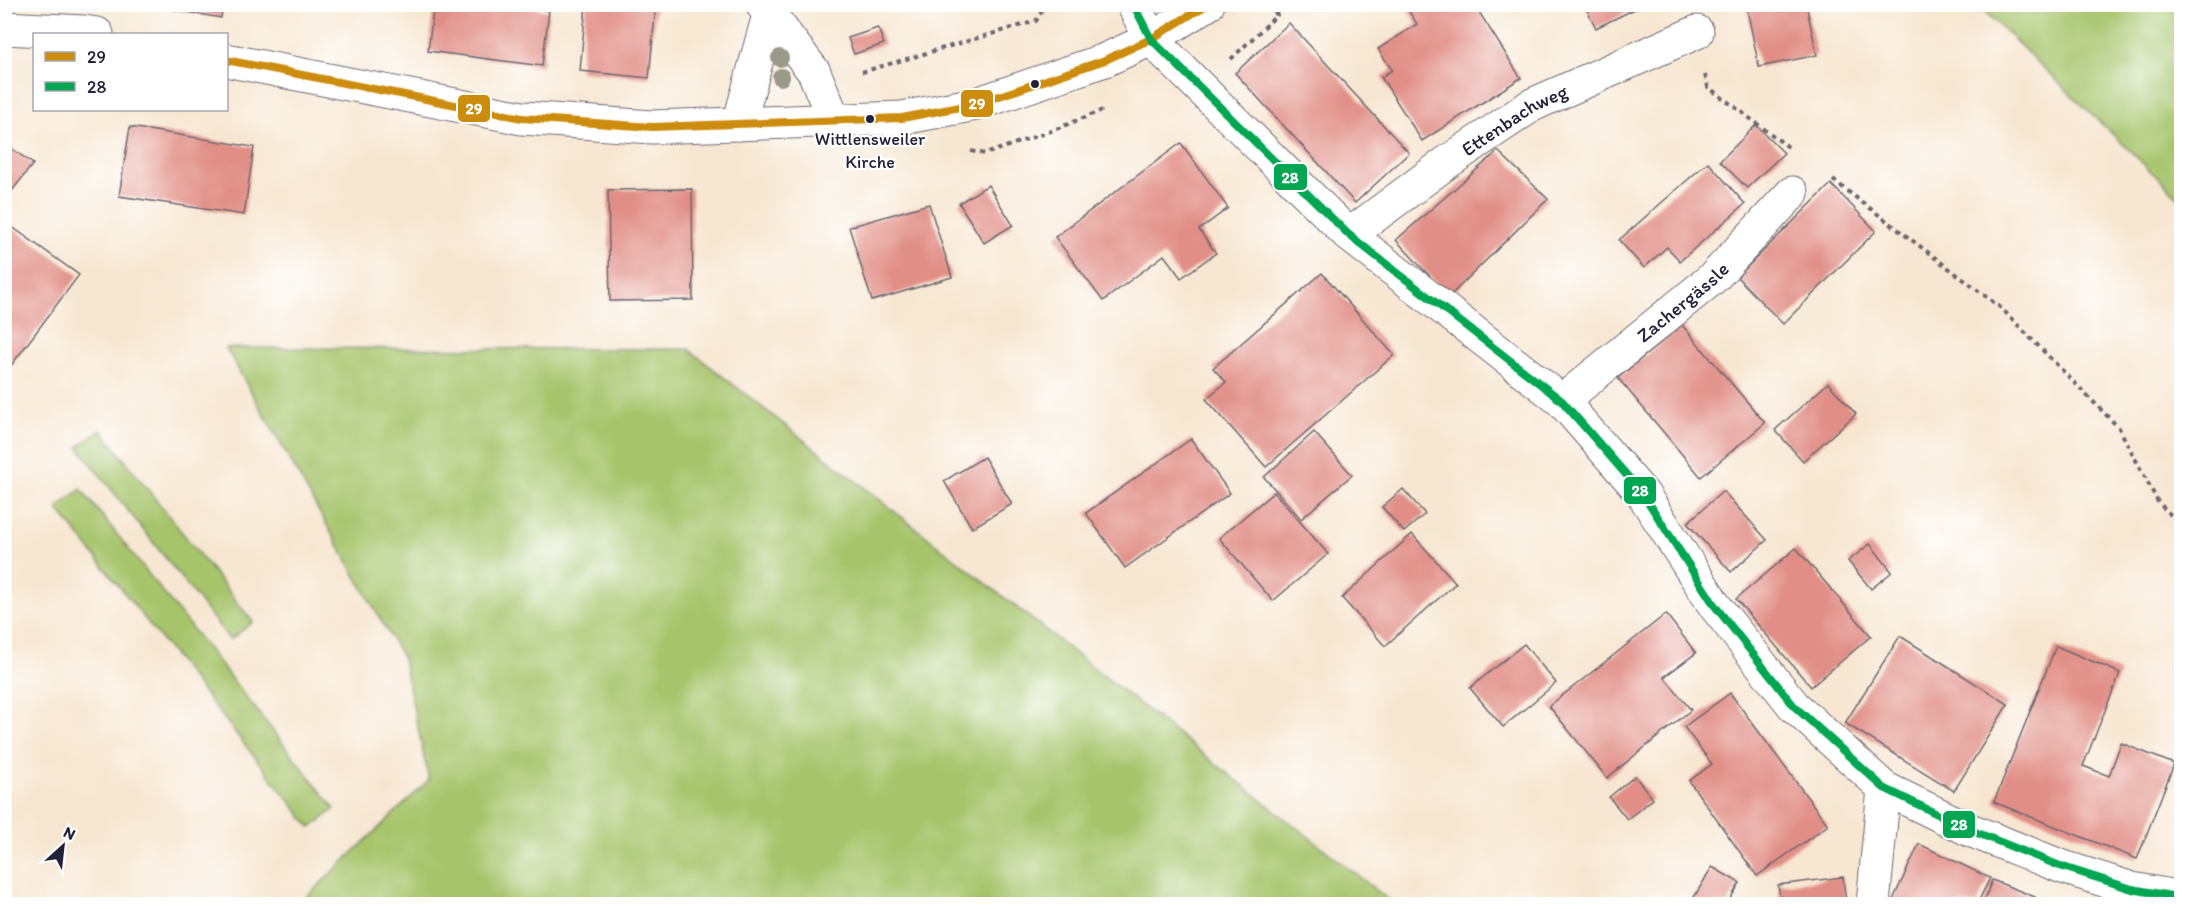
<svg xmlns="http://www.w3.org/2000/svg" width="2186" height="909" viewBox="0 0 2186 909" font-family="Itim,sans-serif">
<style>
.green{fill:#a6c46b;stroke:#647353;stroke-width:1.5}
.building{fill:#e18f86}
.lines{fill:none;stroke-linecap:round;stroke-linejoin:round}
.minor-casing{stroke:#6d6770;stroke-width:35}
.tertiary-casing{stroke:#6d6770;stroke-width:35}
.path{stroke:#6d6770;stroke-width:4;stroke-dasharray:4.5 4.5;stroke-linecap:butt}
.minor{stroke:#fff;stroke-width:33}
.tertiary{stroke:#fff;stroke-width:33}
.bus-1-casing{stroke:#fff;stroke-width:12}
.bus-2-casing{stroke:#fff;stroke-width:12}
.bus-1{stroke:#cc8c0c;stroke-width:8}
.bus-2{stroke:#00a651;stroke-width:8}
.tree{fill:#9b9a88}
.bus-dot{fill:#22223b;stroke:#fff;stroke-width:2}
.labels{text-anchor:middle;stroke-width:4.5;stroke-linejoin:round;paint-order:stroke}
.bus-label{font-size:18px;fill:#22223b;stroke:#fff}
.street-label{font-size:20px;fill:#22223b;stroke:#fff}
.line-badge{stroke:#fff;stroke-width:2}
.badge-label{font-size:16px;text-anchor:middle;font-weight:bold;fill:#fff}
</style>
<rect width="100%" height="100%" fill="#fff"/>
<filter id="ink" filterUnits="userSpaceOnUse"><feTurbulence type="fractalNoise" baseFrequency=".0167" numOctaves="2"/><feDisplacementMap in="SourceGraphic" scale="12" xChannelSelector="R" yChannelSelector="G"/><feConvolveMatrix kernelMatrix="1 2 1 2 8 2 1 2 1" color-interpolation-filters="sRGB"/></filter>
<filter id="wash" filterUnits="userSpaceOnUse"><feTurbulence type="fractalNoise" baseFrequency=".008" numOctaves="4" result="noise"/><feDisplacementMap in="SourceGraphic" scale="24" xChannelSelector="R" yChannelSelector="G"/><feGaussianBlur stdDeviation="1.35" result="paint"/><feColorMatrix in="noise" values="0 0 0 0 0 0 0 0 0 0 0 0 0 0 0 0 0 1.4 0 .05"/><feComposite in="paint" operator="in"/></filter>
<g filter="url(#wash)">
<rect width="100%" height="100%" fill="#f7e7d2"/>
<g class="green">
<path d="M1978,5h203v195z"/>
<path d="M226,348l462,1 706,555h-1095l130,-124 -26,-121z"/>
<path d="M101,430l152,192 -23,18 -152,-193z"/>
<path d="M81,489l254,320 -24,19 -254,-320z"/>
</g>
<g id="blocks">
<g class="building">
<path d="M142,4h81l-2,14z"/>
<path d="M434,4h84l31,7 -7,55 -114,-15z"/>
<path d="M586,4h70l-7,74 -69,-7z"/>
<path d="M1404,4h70l47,74 -99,63 -41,-64 11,-7 -14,-21 39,-25z"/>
<path d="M1584,4h61l-49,24z"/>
<path d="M1746,4h60l11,51 -58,12z"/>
<path d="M1289,23l120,130 -54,50 -120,-130z"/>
<path d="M878,28l6,16 -30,10 -6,-16z"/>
<path d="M1756,125l28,28 -37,35 -27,-27z"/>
<path d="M130,127l124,20 -10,68 -125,-19z"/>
<path d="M4,143l29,21 -29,37z"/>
<path d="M1181,143l47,65 -29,22 17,23 -35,25 -17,-23 -61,46 -48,-64z"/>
<path d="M1498,151l50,48 -99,98 -53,-57z"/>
<path d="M1708,162l37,42 -65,57 -13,-14 -23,21 -25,-28z"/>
<path d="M1831,184l45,47 -93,93 -46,-47z"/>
<path d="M988,185l25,40 -29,18 -25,-40z"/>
<path d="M692,189l1,111 -83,1 -2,-111z"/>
<path d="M929,204l23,73 -80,24 -23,-74z"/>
<path d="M4,221l75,54 -75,100z"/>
<path d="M1322,273l72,82 -128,112 -60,-68 20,-17 -13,-14z"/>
<path d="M1682,325l83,98 -64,54 -83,-99z"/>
<path d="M1828,383l28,31 -53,47 -28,-31z"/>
<path d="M1314,432l38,43 -51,44 -37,-42z"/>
<path d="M1191,439l39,54 -105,75 -39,-55z"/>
<path d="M984,457l28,47 -40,24 -28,-47z"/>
<path d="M1403,489l22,25 -21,18 -22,-25z"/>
<path d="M1723,491l44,49 -36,32 -44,-49z"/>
<path d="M1274,492l54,62 -55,47 -54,-63z"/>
<path d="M1412,534l44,49 -71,63 -43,-48z"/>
<path d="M1870,544l22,28 -21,17 -23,-28z"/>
<path d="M1796,548l75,88 -60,51 -75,-88z"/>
<path d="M1666,614l30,39 -32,24 27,33 -84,68 -58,-72z"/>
<path d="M1900,636l108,68 -54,87 -109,-68z"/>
<path d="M1524,644l32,39 -53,44 -33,-39z"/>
<path d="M2056,646l64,27 -37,93 26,10 12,-33 53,21 -37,95 -143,-57z"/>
<path d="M1730,693l98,132 -71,51 -68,-95 23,-17 -28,-37z"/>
<path d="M1635,776l18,23 -26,20 -18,-22z"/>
<path d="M1919,844l71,34 -13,26h-86z"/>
<path d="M1712,867l28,16 -13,21h-37z"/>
<path d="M1843,877l3,27h-65l-3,-19z"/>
<path d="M1992,880l43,17 -3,7h-49z"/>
</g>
</g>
</g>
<g filter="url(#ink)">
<use href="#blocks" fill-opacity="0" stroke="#6d6770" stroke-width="1.5"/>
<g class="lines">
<defs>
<g id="minor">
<path d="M762,4l52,68 20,48"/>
<path d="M1133,4l18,35 198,196 213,166 81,93 72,112 79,100 90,82 86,42 90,36 72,23 50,9"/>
<path d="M739,124l30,-109"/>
<path id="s1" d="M1349,235l97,-72 86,-58 165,-73"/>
<path id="s2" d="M1562,401l152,-124 78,-84"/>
<path d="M1873,904l11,-116"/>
</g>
<g id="tertiary">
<path d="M4,28l80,4 13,2"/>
<path d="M226,60l296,58 130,9 250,-9 74,-14 129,-44 46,-21 57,-35"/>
</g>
</defs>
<use href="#minor" class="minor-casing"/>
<use href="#tertiary" class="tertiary-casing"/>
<g class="path">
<path d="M1231,59l46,-44 -8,-11"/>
<path d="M862,72l174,-51 10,-17"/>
<path d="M1705,75l3,12 83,62"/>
<path d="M971,151l14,3 66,-23 54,-22"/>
<path d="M1833,180l168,128 118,120 39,74 24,25"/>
</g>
<use href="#minor" class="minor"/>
<use href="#tertiary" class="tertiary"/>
<defs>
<path id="bus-1" d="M226,60l296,58 130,9 250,-9 74,-14 129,-44 46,-21 57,-35"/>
<path id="bus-2" d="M1133,4l18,35 198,196 213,166 81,93 72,112 79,100 90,82 86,42 90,36 72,23 50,9"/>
</defs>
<use href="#bus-1" class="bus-1-casing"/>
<use href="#bus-2" class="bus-2-casing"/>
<use href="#bus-1" class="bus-1"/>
<use href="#bus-2" class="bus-2"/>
</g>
<g class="tree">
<circle cx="780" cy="58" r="9"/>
<circle cx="781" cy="77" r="9"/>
</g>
</g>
<g class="bus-dot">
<circle cx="1035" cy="84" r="5"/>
<circle cx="870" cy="119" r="5"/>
</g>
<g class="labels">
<g class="bus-label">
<text x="870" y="145">Wittlensweiler<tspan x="870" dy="23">Kirche</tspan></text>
</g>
<g class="street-label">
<text dy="7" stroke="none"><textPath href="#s1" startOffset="202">Ettenbachweg</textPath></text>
<text dy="7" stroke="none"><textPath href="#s2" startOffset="156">Zachergässle</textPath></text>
</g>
</g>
<g class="line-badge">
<rect x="960" y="89" width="34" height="29" rx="6" fill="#cc8c0c"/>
<rect x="457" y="94" width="34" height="29" rx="6" fill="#cc8c0c"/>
<rect x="1273" y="163" width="35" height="28" rx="6" fill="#00a651"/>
<rect x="1623" y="476" width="34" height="29" rx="6" fill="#00a651"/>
<rect x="1942" y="810" width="34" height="29" rx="6" fill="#00a651"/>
</g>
<g class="badge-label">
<text x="977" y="109">29</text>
<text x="474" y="114">29</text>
<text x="1290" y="183">28</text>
<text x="1640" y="496">28</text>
<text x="1959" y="830">28</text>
</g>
<rect width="2186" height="909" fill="none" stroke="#fff" stroke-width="24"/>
<rect x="33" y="33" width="195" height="78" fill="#ffffff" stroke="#a7a7b1" stroke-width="1.5"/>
<rect x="45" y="52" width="30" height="9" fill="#cc8c0c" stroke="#a7a7b1" stroke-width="1.5"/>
<text x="87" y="63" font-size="18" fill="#22223b">29</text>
<rect x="45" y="82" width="30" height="9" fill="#00a651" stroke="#a7a7b1" stroke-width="1.5"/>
<text x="87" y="93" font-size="18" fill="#22223b">28</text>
<g transform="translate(63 846) rotate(27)" stroke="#ffffff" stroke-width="4.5" paint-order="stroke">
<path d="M0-4.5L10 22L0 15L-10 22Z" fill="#22223b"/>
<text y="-9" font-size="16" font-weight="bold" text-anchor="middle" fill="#22223b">N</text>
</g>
</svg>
